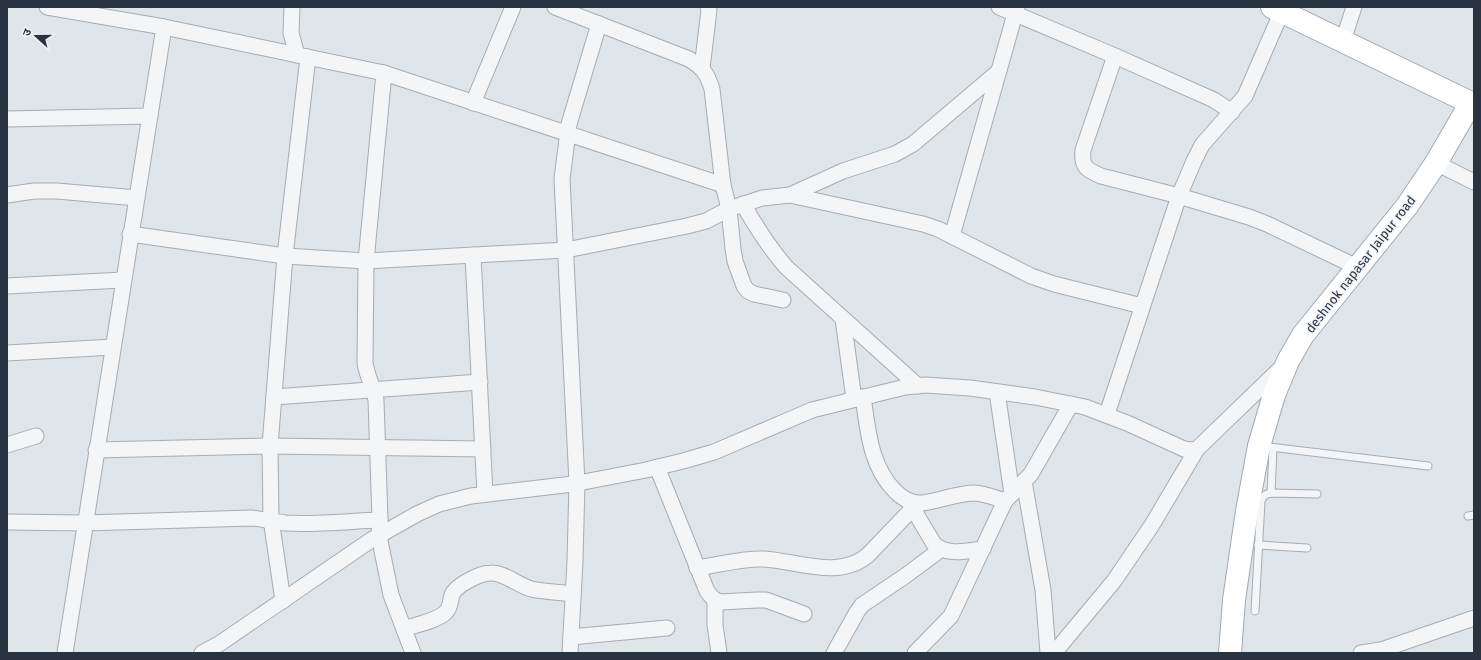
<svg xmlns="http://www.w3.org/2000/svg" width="1481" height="660" viewBox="0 0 1481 660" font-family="'Fira Sans','Noto Sans Devanagari',sans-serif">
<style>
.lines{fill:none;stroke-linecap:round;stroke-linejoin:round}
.service-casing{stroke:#a5acb3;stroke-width:9}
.minor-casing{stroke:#a5acb3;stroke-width:17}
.primary-casing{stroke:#a0aab4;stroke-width:24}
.service{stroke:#f3f5f7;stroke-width:7}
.minor{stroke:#f3f5f7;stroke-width:15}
.primary{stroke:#fff;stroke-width:22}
.labels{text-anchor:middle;stroke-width:3;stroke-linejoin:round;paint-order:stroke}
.street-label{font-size:13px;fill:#293440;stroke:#f0f3f6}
</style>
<rect width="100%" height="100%" fill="#e0e5e9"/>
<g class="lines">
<defs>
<g id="service">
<path d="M1261,446l167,20"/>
<path d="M1271,493l2,-45"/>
<path d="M1468,516l6,-1"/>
<path d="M1258,545l49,3"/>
<path d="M1255,611l6,-110c2,-5 4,-7 10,-8l46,1"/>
</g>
<g id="minor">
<path d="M47,7l117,20 220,46 339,112"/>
<path d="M292,7l-1,26 6,22"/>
<path d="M555,7l134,52c14,9 18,14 23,30l11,96 6,24 4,40 2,12 9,25 4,5 6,3 29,6"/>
<path d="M999,7l116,49 99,44 18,12"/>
<path d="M1343,41l11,-34"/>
<path d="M1115,56l-32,94c-2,17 4,20 18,26l78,20 70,21 18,7 90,43"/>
<path d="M702,68l7,-58 -1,-3"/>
<path d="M384,73l-18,188 -1,102c2,13 8,24 11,37l4,120 -1,16 12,59 22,58"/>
<path d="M473,103l40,-96"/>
<path d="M7,119l143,-3"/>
<path d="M1436,163l38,19"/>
<path d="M7,195l27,-4h23l80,7"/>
<path d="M790,195l53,-24 52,-17 18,-10 85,-72"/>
<path d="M743,204c13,23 26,43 43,63l132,119"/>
<path d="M130,234l155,22 81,5 200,-11 121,-24 19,-5 23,-12 33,-11 28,-3 133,29 15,5 93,47 23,8 88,22"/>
<path d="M952,236l65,-229"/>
<path d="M473,255l12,239"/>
<path d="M7,286l116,-6"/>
<path d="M843,319l11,80"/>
<path d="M7,353l106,-6"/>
<path d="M997,392l15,102"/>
<path d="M274,397l206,-15"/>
<path d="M863,397c5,33 7,69 32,94 7,7 16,13 27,12 17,-2 33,-9 51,-10 11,0 22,5 32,8"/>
<path d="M1107,414l72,-218 15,-35 8,-16 43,-49 37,-85"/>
<path d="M7,445l29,-9"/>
<path d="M96,450l174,-4 213,3"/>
<path d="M657,467l50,124c4,6 7,9 14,11l36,-2h9l38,14"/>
<path d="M1024,481l19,109 5,63"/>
<path d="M909,502l25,42c13,12 32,7 49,5"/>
<path d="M7,522l78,1 167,-5c11,1 23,4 34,5 31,2 63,-2 94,-3"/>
<path d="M697,568c22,-3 45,-10 67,-9 34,2 75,21 104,-4l45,-47"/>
<path d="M283,601l-12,-82 -1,-73 15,-190 23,-199"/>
<path d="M715,601v24l4,28"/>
<path d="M404,629c11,-4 35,-9 42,-17 5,-5 4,-11 6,-17 4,-10 28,-22 39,-22 12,-1 27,12 40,16 13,3 29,3 42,5"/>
<path d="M571,637l96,-9"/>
<path d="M65,653l99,-626"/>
<path d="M202,653l17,-9 152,-104 46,-26 22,-10 32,-8 102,-12 73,-14 37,-9 31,-9 98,-42 93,-23 20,-2 45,3 65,9 50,10 42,16 57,26 6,1 7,-1 84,-81"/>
<path d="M570,653l5,-92 2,-78 -15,-304 7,-55 30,-100"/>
<path d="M834,653l23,-41 5,-7 43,-29 35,-26"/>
<path d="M915,653l36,-37 54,-115 26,-27 40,-70"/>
<path d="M1054,653l60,-72 38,-56 45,-76"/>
<path d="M1361,653l20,-3 93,-32"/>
</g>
<path id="primary" d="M1230,653l4,-53 13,-89 12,-65 15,-51 14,-34 15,-26 104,-129 29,-43 30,-52 7,-7 -201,-97"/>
</defs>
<use href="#service" class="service-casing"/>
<use href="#minor" class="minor-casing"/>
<use href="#primary" class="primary-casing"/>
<use href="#service" class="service"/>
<use href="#minor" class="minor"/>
<use href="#primary" class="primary"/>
</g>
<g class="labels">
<g class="street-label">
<text transform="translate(1360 264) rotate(-52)" y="5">deshnok napasar Jaipur road</text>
</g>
</g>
<rect width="1481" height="660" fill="none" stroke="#293440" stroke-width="16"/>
<g transform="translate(36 36) rotate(291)" stroke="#f0f3f6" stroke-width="3" paint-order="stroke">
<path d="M0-3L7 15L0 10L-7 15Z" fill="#293440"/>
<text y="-6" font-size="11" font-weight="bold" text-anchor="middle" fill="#293440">उ</text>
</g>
</svg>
